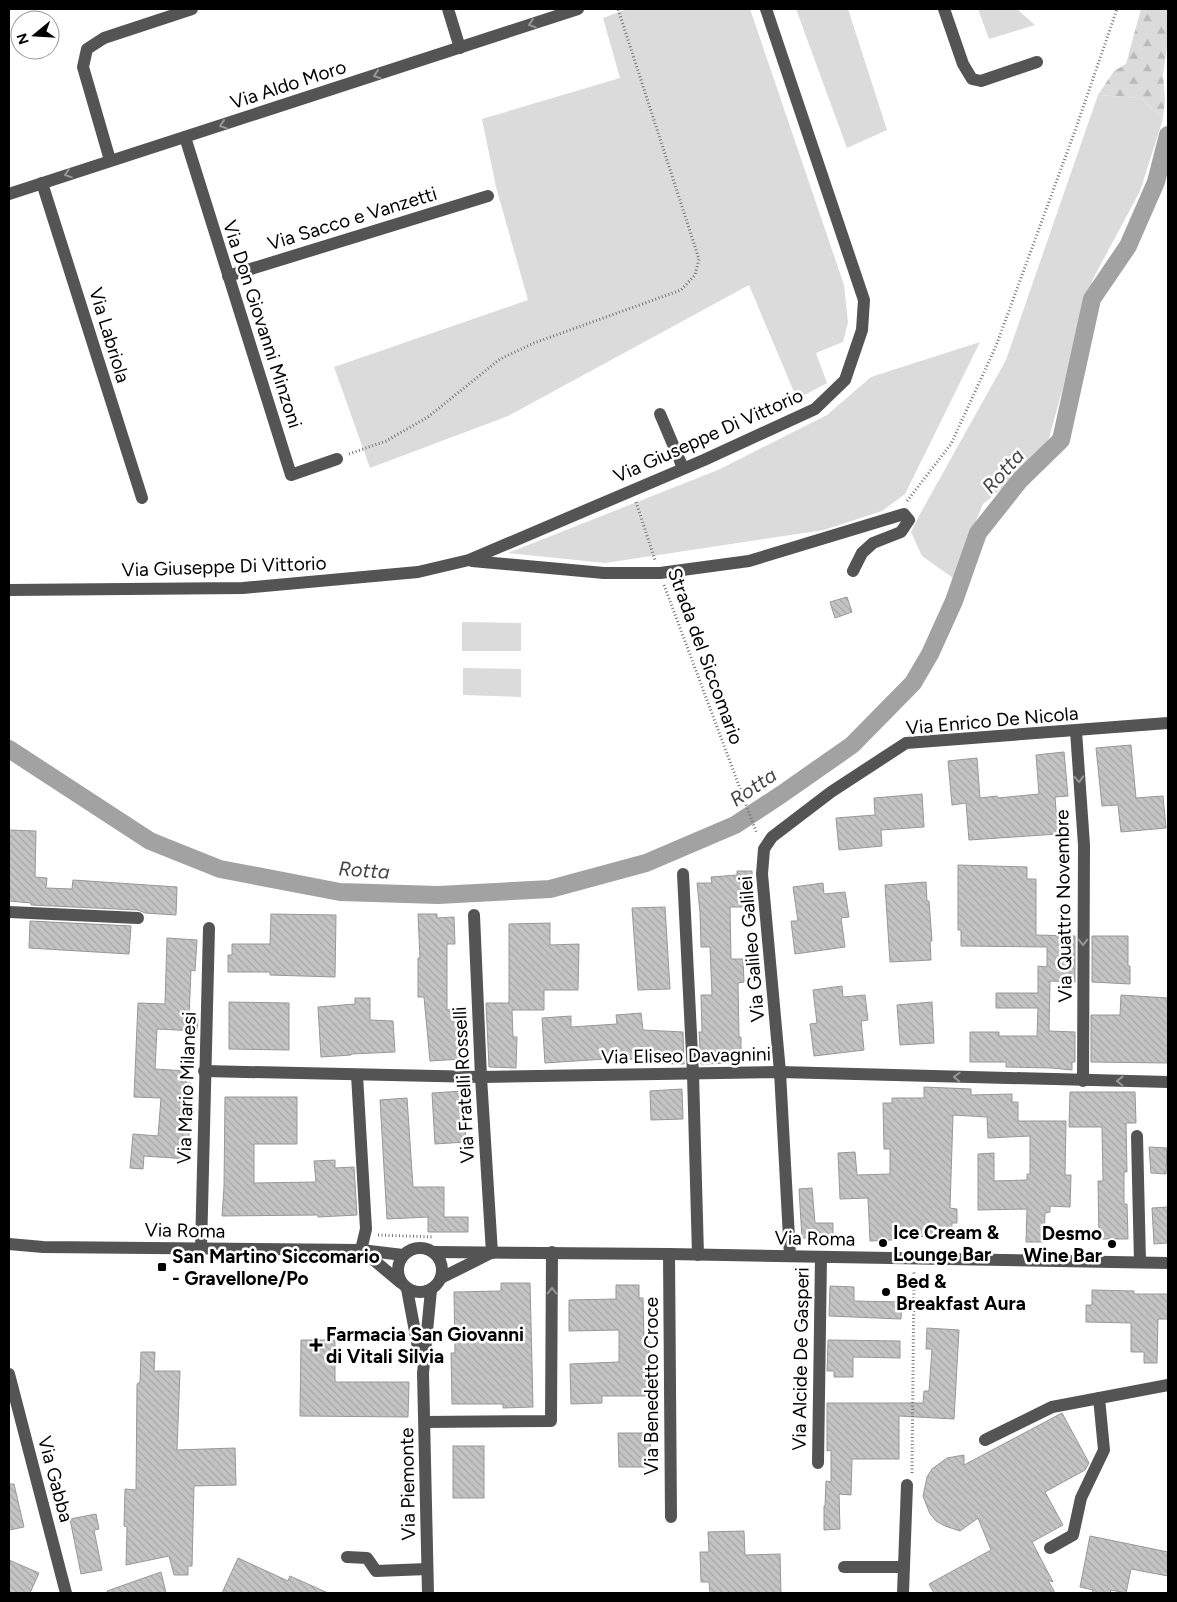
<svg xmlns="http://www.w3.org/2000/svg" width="1177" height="1602" viewBox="0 0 1177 1602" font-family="Figtree,sans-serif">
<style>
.green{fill:#dbdbdb}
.forest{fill:url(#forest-firs)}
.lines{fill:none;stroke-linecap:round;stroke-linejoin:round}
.canal{stroke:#a2a2a2;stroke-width:18}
.building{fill:url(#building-back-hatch);stroke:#989898}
.path{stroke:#767676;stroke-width:3;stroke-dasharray:1 2.5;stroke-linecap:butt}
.minor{stroke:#545454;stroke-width:12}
.oneway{stroke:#989898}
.poi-dot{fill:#000;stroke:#fff;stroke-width:2}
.labels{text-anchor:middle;stroke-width:5;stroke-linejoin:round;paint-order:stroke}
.street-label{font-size:19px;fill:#000;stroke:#fff}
.poi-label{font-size:19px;font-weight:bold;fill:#000;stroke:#fff;text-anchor:start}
.water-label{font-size:20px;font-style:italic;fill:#434343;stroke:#fff}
</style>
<defs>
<pattern id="forest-firs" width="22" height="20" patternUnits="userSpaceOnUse" patternTransform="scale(1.25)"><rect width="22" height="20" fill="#dbdbdb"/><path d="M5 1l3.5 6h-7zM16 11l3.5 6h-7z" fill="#bababa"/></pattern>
<pattern id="building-back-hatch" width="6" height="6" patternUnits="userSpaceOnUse" patternTransform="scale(1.25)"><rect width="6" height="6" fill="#c4c4c4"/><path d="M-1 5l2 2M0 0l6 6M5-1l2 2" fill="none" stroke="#a7a7a7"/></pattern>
</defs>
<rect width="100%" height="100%" fill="#fff"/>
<g class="green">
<path d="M627,9h123l94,276 4,37 -5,20 -27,11 11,30 -30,16 -48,-114 -241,131 -138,52 -36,-101 194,-67 -32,-113 -14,-68 138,-41 -17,-60z"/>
<path d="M796,9h52l39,121 -40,18z"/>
<path d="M978,9h39l18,16 -46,14z"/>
<path d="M1098,95l43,3 22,21 -23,72 -47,88 -44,159 -12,22 -54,44 -30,74 -31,-22 -11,-24 9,-18 86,-154z"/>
<path d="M980,342l-75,152 -23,17 -58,19 -219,33 -97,-10 210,-83 109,-55 44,-38z"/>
<path d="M462,622l59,1v28h-59z"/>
<path d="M463,668l58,1v28l-58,-2z"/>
</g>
<path class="forest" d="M1141,9h27v31l-5,35 2,25 -2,19 -22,-21 -43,-3 16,-24 12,-7z"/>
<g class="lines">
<path class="canal" d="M9,749l141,92 70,28 120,23 98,3 112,-6 96,-26 89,-38 47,-31 70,-49 61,-62 17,-29 24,-53 24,-68 42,-53 41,-40 31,-141 36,-53 28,-64 12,-47"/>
</g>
<g class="building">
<path d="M847,597l5,15 -17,6 -5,-16z"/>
<path d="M1131,745l5,53 27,-2 3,32 -45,4 -3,-27 -16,1 -6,-58z"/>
<path d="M1064,752l4,44 -13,1 3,37 -89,6 -3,-37 -14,2 -4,-44 29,-3 3,40 17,-2 1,2 41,-4 -3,-39z"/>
<path d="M922,794l2,33 -43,3 1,16 -43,4 -3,-32 39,-3 -1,-17z"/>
<path d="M9,830l27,1 -1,46 12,1 -1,10 26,1 1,-9 104,7 -1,28 -31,-2 -7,-3 -107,-5v-2l-22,-2z"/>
<path d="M958,865l69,2v12h9v56l39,1v46l-25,-1 -1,50 26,1v30h-3v8l-20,-2 -46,-1v-5h-36v-30h29v4h38l1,-28h-42v-15h42v-27l9,1v-20l-86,-1v-16h-3z"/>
<path d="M737,871h15l1,36h-23l1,52h12l1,23 -6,1 1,54h2v22h-8v4l-32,1 -2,-32h3l-1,-37h11l-2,-48h-9l-1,-35 -3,-29h15l-1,-6 26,-2z"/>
<path d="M926,882l1,19h2l3,40h-2l1,19 -41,2 -5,-77z"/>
<path d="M823,883l1,11 21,-2 4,25 -8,1 4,29 -50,7 -4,-33h7l-5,-34z"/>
<path d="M665,907l5,82 -32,1 -6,-82z"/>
<path d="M271,914l65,1 -1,62 -65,-2v-3h-42v-17h4v-11h38z"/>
<path d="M418,914h19v4l17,-1 1,27h-8v66l10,-1 4,50 -31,2 -6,-64h-6v-39h2z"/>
<path d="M30,921l101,5 -2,28 -100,-6z"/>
<path d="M550,923v22l29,-1 -1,46h-34v20h-32l1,27h4l-1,31 -27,-1 -3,-64h23v-79z"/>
<path d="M1092,936h36v30h2v18l-38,-2z"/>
<path d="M167,938l30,2 -2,31 -4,-1 -2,48 9,1 -1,12 -40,-2 -2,40 31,2v12h5l-3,76 -44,-3 -1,13 -13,-1 3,-34 25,2 3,-38 -27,-1 4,-94 27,1z"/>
<path d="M842,986l1,11 22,-2 3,25 -7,1 3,29 -50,6 -4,-32 7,-1 -4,-33z"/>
<path d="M1121,995l47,3v65l-77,-1v-47h29z"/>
<path d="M355,998h15v22l23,1 2,31 -44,2v1l-30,2 -3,-50 37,-3z"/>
<path d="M229,1002l60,1v47l-60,-1z"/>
<path d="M932,1002l2,41 -34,2 -3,-40z"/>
<path d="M641,1013l2,17 40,2 1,32 -33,-1v-5l-31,2v-2l-75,5 -3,-45 29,-2v11l46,-3 -1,-9z"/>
<path d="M924,1087l47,2v6l41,-1v8h6v19h48l-1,54h6l-1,32 -20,-1v6l-5,1 -1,29h-18l1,-33 -49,1v-56l16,-1v28l33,-1v-6h3v-38l-42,2 -1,-21 -34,-2 -3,93 7,1v14h-5l-1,15 -39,-2v3l-42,2 -2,-43 -28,1 -2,-46 17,-1 2,23 33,-1v-25h-6l-1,-46h9v-5h32z"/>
<path d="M682,1089l1,30 -32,1 -1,-29z"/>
<path d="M463,1091l3,51 -31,2 -3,-51z"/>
<path d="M1070,1092h65l1,31h-10l1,49h-3v32h3l1,35h-29l-1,-58h5l-1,-54h-33z"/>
<path d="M225,1097h72v47h-43v39l62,-1 -2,-21 21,-1v8l19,-1 3,48 -39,2v-2l-96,1 2,-29z"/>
<path d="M407,1098l6,89h31v30h24v15h-40v-15l-41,2 -7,-119z"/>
<path d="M1149,1147l18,1 -1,26 -15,-1z"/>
<path d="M812,1188l3,35h18v14l-31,1 -3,-49z"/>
<path d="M1168,1207v36l-14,1 -2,-36z"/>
<path d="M501,1283h29l3,124 -30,1v-4h-51l-1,-51h4l-1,-61 47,-1z"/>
<path d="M616,1285h23v13h4l1,44h5l1,54h-48v7l-31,1 -1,-40 49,-2v-32l-50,1v-31l47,-1z"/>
<path d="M830,1286l24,1v14l48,1 -1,17 -72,-3z"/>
<path d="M1092,1290l42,1v3h34v25h-10l-1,44h-13v-11h-13v-29l-45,-1v-17h6z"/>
<path d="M927,1328l32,2 -5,89 -55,-3v43h-47l-1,36 -12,-1 1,35 -16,1v-24h1l1,-25 5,1v-32l-4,1v-48h96l1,-12h5l3,-42h-6z"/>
<path d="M301,1340h34v42h74l-1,35 -108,-1z"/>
<path d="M828,1340l72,1v17l-47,-1v20h-19v-6h-7z"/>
<path d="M141,1352h14l-1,19h26l-3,79 58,-2 1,37 -42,1 -2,80h-4v9h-14l-5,-19 -43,9 1,-38 -3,-1 1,-37 11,1 1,-106 3,-2z"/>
<path d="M1062,1413l27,50 -4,7 -40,22 18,33 -31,17 21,40 -5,-2 7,13h-121l-5,-9 62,-34 -13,-32 -18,13 -15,-5 -9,-5 -6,-7 -7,-18 4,-19 5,-8 15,-11 17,-3v10z"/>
<path d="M618,1433h32l1,34h-32z"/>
<rect x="453" y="1446" width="31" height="52"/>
<path d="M9,1484h5l10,43 -15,3z"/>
<path d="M96,1514l3,15 -5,1 8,40 -21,4 -11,-55z"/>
<path d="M744,1531l1,24 35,-1 1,39h-71l-1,-11h-8l-1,-30h9l-1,-20z"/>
<path d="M1090,1536l78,16v24l-37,-7 -5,24 -15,-3 -1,3h-18l1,-3 -13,-3z"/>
<path d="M238,1558l50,23 2,-5 38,17h-106z"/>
<path d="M9,1560l30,13 -9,20h-21z"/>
<path d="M161,1572l5,21h-58l-1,-2z"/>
</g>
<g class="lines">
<g class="path">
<path d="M349,454l37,-13 42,-24 72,-58 34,-16 147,-53 14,-15 4,-16 -81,-250"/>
<path d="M907,501l44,-57 45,-98 80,-218 41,-119"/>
<path d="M636,502l19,58"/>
<path d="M664,585l93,249"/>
<path d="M378,1235l56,2"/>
<path d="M912,1473l2,-201"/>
</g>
<g class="minor">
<path d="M448,9l12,39"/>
<path d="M944,9l19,55 9,15 9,2 56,-19"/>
<path d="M185,137l106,338 46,-16"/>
<path d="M110,160l-27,-93 4,-18 17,-11 88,-29"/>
<path d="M42,183l100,315"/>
<path d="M9,194l569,-185"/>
<path d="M228,276l260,-80"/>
<path d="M660,414l23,54"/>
<path d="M472,561l132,12h56l89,-12 155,-47 5,6 -8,12 -28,11 -11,10 -9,18"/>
<path d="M9,590l234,-2 175,-16 51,-12 235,-100 111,-51 30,-29 17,-50 2,-30 -98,-291"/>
<path d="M1076,731l8,114 -1,236"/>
<path d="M683,874l10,200 5,181"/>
<path d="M9,912l129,6"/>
<path d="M474,915l7,162 11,176"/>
<path d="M204,1071l277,6 299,-5 388,10"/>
<path d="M357,1075l9,154 -5,21"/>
<path d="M1137,1136l3,126"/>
<path d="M9,1244l34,3 318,3 42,5"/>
<circle cx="420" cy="1270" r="22"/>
<path d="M201,1249l8,-321"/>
<path d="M363,1251l38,32"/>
<path d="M434,1252l235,2 499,9"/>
<path d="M669,1254l2,263"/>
<path d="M790,1256l-10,-184 -18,-198 2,-25 8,-12 59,-45 75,-49 262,-20"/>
<path d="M441,1278l48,-24"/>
<path d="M407,1289l13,69"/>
<path d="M9,1374l57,219"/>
<path d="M425,1422l126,-1 1,-169"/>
<path d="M985,1440l67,-33 116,-22"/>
<path d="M818,1463l3,-206"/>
<path d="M1050,1548l23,-13 8,-37 23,-48 -5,-52"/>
<path d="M347,1557l20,1 9,13 51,-2"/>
<path d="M844,1567h59"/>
<path d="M428,1593l-5,-220 8,-83"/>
<path d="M903,1593l4,-108"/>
</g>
</g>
<defs><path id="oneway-chevron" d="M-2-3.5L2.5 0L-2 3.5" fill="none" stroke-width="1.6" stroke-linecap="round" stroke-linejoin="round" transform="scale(1.25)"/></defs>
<g class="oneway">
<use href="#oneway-chevron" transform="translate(532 24) rotate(161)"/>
<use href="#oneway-chevron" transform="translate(377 75) rotate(162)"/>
<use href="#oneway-chevron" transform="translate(223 125) rotate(162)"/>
<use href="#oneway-chevron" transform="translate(68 174) rotate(161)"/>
<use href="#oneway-chevron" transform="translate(1079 779) rotate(86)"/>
<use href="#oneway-chevron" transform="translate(1083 942) rotate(90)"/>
<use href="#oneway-chevron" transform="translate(957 1077) rotate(-178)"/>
<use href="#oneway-chevron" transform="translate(1120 1081) rotate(-179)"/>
<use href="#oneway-chevron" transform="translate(552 1291) rotate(-90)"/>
</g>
<g class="poi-dot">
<circle cx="883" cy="1243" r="5"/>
<circle cx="1112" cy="1244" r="5"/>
<rect x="157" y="1262" width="10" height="10" rx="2.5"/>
<circle cx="886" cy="1292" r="5"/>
<path d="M313.5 1337.5h5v5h5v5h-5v5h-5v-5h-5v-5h5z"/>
</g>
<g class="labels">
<g class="street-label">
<text transform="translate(288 84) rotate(-18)" y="7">Via Aldo Moro</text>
<text transform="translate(352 218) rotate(-17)" y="7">Via Sacco e Vanzetti</text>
<text transform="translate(263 324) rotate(72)" y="7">Via Don Giovanni Minzoni</text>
<text transform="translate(110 335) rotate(73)" y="7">Via Labriola</text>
<text transform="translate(708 435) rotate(-24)" y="7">Via Giuseppe Di Vittorio</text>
<text transform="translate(224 566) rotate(-2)" y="7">Via Giuseppe Di Vittorio</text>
<text transform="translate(706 656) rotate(70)" y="7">Strada del Siccomario</text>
<text transform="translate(992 720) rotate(-5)" y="7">Via Enrico De Nicola</text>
<text transform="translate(1063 906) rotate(-91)" y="7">Via Quattro Novembre</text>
<text transform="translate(751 949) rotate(-95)" y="7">Via Galileo Galilei</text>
<text transform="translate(686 1055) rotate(-1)" y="7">Via Eliseo Davagnini</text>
<text transform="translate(463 1085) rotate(-93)" y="7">Via Fratelli Rosselli</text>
<text transform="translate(186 1088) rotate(-88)" y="7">Via Mario Milanesi</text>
<text transform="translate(185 1230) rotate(1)" y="7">Via Roma</text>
<text transform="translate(815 1238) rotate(1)" y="7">Via Roma</text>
<text transform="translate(800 1359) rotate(-89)" y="7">Via Alcide De Gasperi</text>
<text transform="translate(651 1386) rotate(-90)" y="7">Via Benedetto Croce</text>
<text transform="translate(56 1479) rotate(75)" y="7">Via Gabba</text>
<text transform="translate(407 1484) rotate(-91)" y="7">Via Piemonte</text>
</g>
<g class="poi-label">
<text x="893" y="1239">Ice Cream &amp;<tspan x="893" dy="22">Lounge Bar</tspan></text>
<text x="1102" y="1240" text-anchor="end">Desmo<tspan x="1102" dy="22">Wine Bar</tspan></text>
<text x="172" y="1263">San Martino Siccomario<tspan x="172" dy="22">- Gravellone/Po</tspan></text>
<text x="896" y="1288">Bed &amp;<tspan x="896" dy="22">Breakfast Aura</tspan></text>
<text x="326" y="1341">Farmacia San Giovanni<tspan x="326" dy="22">di Vitali Silvia</tspan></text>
</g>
<g class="water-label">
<text transform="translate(1003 471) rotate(-48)" y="7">Rotta</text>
<text transform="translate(753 787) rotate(-34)" y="7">Rotta</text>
<text transform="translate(364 870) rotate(4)" y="7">Rotta</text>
</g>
</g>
<rect width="1177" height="1602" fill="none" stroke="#000000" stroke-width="20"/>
<g transform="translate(35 35) rotate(252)"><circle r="24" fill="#ffffff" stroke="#999999"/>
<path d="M0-4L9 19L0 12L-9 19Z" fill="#000000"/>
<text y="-8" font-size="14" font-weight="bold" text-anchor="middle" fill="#000000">N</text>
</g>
</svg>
